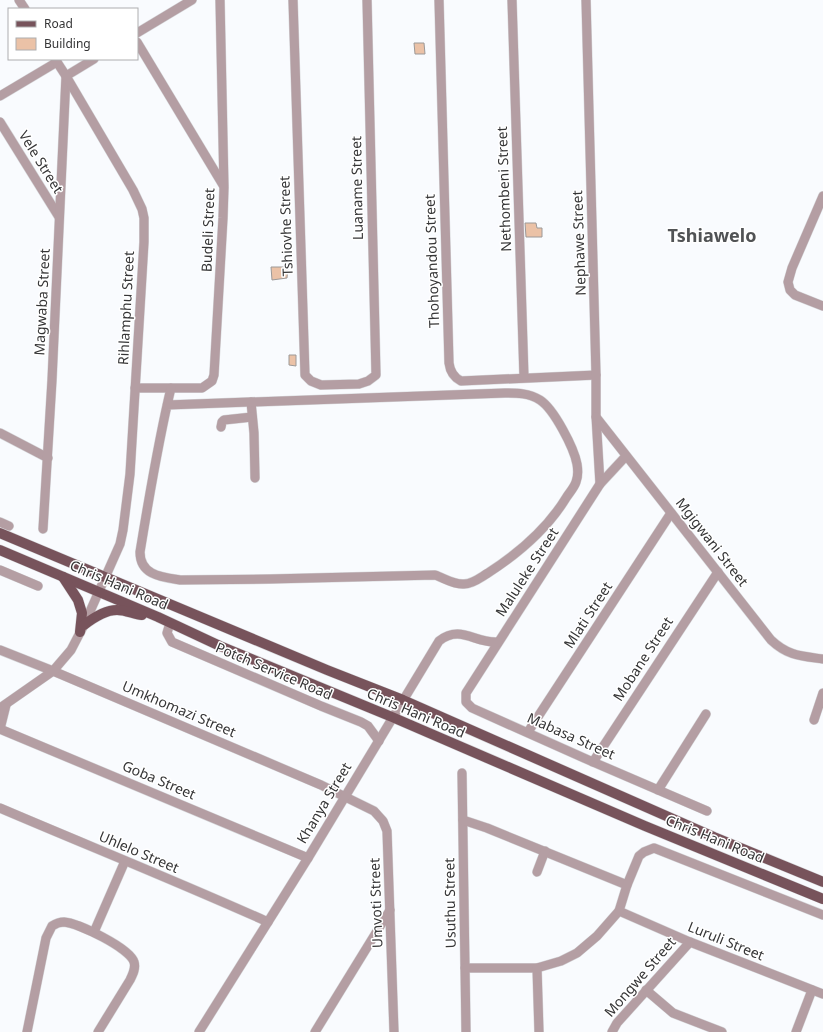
<svg xmlns="http://www.w3.org/2000/svg" width="823" height="1032" viewBox="0 0 823 1032" font-family="'Noto Sans',sans-serif">
<style>
.building{fill:#ebc2a7;stroke:#9c9998}
.lines{fill:none;stroke-linecap:round;stroke-linejoin:round}
.minor-casing{stroke:#d6d7da;stroke-width:10}
.major-casing{stroke:#d6d7da;stroke-width:11}
.minor{stroke:#b49ea3;stroke-width:9}
.major{stroke:#77535b;stroke-width:10}
.labels{text-anchor:middle;stroke-width:3;stroke-linejoin:round;paint-order:stroke}
.street-label{font-size:14px;fill:#353536;stroke:#fff}
.district-label{font-size:18px;font-weight:bold;fill:#515355;stroke:#fff}
</style>
<rect width="100%" height="100%" fill="#f9fbfe"/>
<g class="building">
<path d="M414,43h10l1,11h-10z"/>
<path d="M525,223h11l1,5h5v9h-16z"/>
<path d="M271,267h17l-1,11 -15,2z"/>
<path d="M289,355h7v11l-7,-1z"/>
</g>
<g class="lines">
<defs>
<g id="minor">
<path d="M19,0l6,9"/>
<path d="M293,0l12,375 6,6 10,4 38,-1 9,-3 8,-6 -9,-375"/>
<path d="M439,0l10,363c1,8 4,14 12,18l135,-6"/>
<path d="M512,0l12,377"/>
<path d="M586,0l10,375v41l4,68"/>
<path d="M137,33l55,-33"/>
<path d="M137,42l86,143"/>
<path d="M0,96l57,-34"/>
<path d="M0,122l59,95"/>
<path d="M823,196l-31,72 -4,14 2,8 5,5 28,11"/>
<path d="M135,388h67l10,-7 2,-6 9,-157 1,-31 -4,-187"/>
<path d="M251,402l3,31 1,45"/>
<path d="M167,405l338,-12c12,0 24,0 35,7 14,9 34,48 37,64 1,6 1,13 -1,18 -2,6 -7,11 -10,16 -19,31 -47,55 -78,75 -7,4 -15,11 -24,11 -10,1 -20,-6 -29,-9l-165,4 -90,1c-19,-3 -40,-5 -40,-28 9,-55 18,-110 31,-164"/>
<path d="M596,417l175,223c17,16 30,16 52,19"/>
<path d="M221,427l1,-5 2,-2 28,-3"/>
<path d="M0,433l48,25"/>
<path d="M626,456l-26,28 -134,209v9l6,6 121,54 114,49"/>
<path d="M0,522l9,4"/>
<path d="M43,529l9,-149 14,-304 28,-17"/>
<path d="M0,570l38,16"/>
<path d="M170,623l-3,10 5,9 149,64 40,16 7,4 11,15"/>
<path d="M0,650l53,21 268,114 53,26 9,10 4,10 7,201"/>
<path d="M0,708l53,-37 18,-21 13,-25 36,-81 3,-14 7,-56 14,-232v-24l-2,-9 -9,-19 -67,-114 -11,-17"/>
<path d="M814,720l9,-27"/>
<path d="M0,729l308,129"/>
<path d="M0,729l6,-24"/>
<path d="M528,732l143,-219"/>
<path d="M593,762l125,-190"/>
<path d="M462,773l4,259"/>
<path d="M658,790l48,-76"/>
<path d="M0,808c89,38 179,74 268,114"/>
<path d="M463,820l24,8 140,57"/>
<path d="M537,872l8,-21"/>
<path d="M619,911l71,31 133,52"/>
<path d="M94,932l31,-71"/>
<path d="M465,968h72l24,-7 16,-8 20,-17 22,-25 8,-26 12,-29 5,-4 10,-4 169,67"/>
<path d="M537,968l2,64"/>
<path d="M646,990l27,23 49,19"/>
<path d="M27,1032l19,-94 6,-12c3,-2 8,-4 12,-4 14,1 66,26 70,40 2,6 -1,12 -4,18l-32,52"/>
<path d="M199,1032l109,-174 131,-217c22,-17 36,3 59,1"/>
<path d="M315,1032l75,-122"/>
<path d="M612,1032l5,-9 73,-81"/>
<path d="M796,1032l16,-42"/>
</g>
<g id="major">
<path d="M0,533l327,137 76,30 311,137 109,45"/>
<path d="M0,550l158,67 62,29 172,71 253,109 178,73"/>
<path d="M63,577l15,23 4,13 -2,19"/>
<path d="M84,625c9,-7 21,-15 33,-15 8,0 17,4 25,5"/>
</g>
</defs>
<use href="#minor" class="minor-casing"/>
<use href="#major" class="major-casing"/>
<use href="#minor" class="minor"/>
<use href="#major" class="major"/>
</g>
<g class="labels">
<g class="street-label">
<text transform="translate(41 162) rotate(58)" y="5">Vele Street</text>
<text transform="translate(357 188) rotate(-91)" y="5">Luaname Street</text>
<text transform="translate(504 189) rotate(-92)" y="5">Nethombeni Street</text>
<text transform="translate(286 226) rotate(-92)" y="5">Tshiovhe Street</text>
<text transform="translate(208 230) rotate(-88)" y="5">Budeli Street</text>
<text transform="translate(579 243) rotate(-92)" y="5">Nephawe Street</text>
<text transform="translate(432 261) rotate(-92)" y="5">Thohoyandou Street</text>
<text transform="translate(42 302) rotate(-87)" y="5">Magwaba Street</text>
<text transform="translate(126 308) rotate(-87)" y="5">Rihlamphu Street</text>
<text transform="translate(712 542) rotate(52)" y="5">Mgigwani Street</text>
<text transform="translate(527 572) rotate(-57)" y="5">Maluleke Street</text>
<text transform="translate(119 585) rotate(23)" y="5">Chris Hani Road</text>
<text transform="translate(588 615) rotate(-57)" y="5">Mlati Street</text>
<text transform="translate(643 659) rotate(-57)" y="5">Mobane Street</text>
<text transform="translate(274 671) rotate(23)" y="5">Potch Service Road</text>
<text transform="translate(179 709) rotate(23)" y="5">Umkhomazi Street</text>
<text transform="translate(416 713) rotate(23)" y="5">Chris Hani Road</text>
<text transform="translate(571 736) rotate(24)" y="5">Mabasa Street</text>
<text transform="translate(159 780) rotate(23)" y="5">Goba Street</text>
<text transform="translate(324 803) rotate(-59)" y="5">Khanya Street</text>
<text transform="translate(715 839) rotate(22)" y="5">Chris Hani Road</text>
<text transform="translate(139 852) rotate(23)" y="5">Uhlelo Street</text>
<text transform="translate(376 903) rotate(-92)" y="5">Umvoti Street</text>
<text transform="translate(450 903) rotate(-91)" y="5">Usuthu Street</text>
<text transform="translate(726 941) rotate(22)" y="5">Luruli Street</text>
<text transform="translate(640 977) rotate(-49)" y="5">Mongwe Street</text>
</g>
<g class="district-label">
<text x="712" y="242">Tshiawelo</text>
</g>
</g>
<rect x="8" y="8" width="130" height="52" fill="#ffffff" stroke="#aeaeaf"/>
<rect x="16" y="21" width="20" height="6" fill="#77535b" stroke="#aeaeaf"/>
<text x="44" y="28" font-size="12" fill="#353536">Road</text>
<rect x="16" y="38" width="20" height="12" fill="#ebc2a7" stroke="#aeaeaf"/>
<text x="44" y="48" font-size="12" fill="#353536">Building</text>
</svg>
